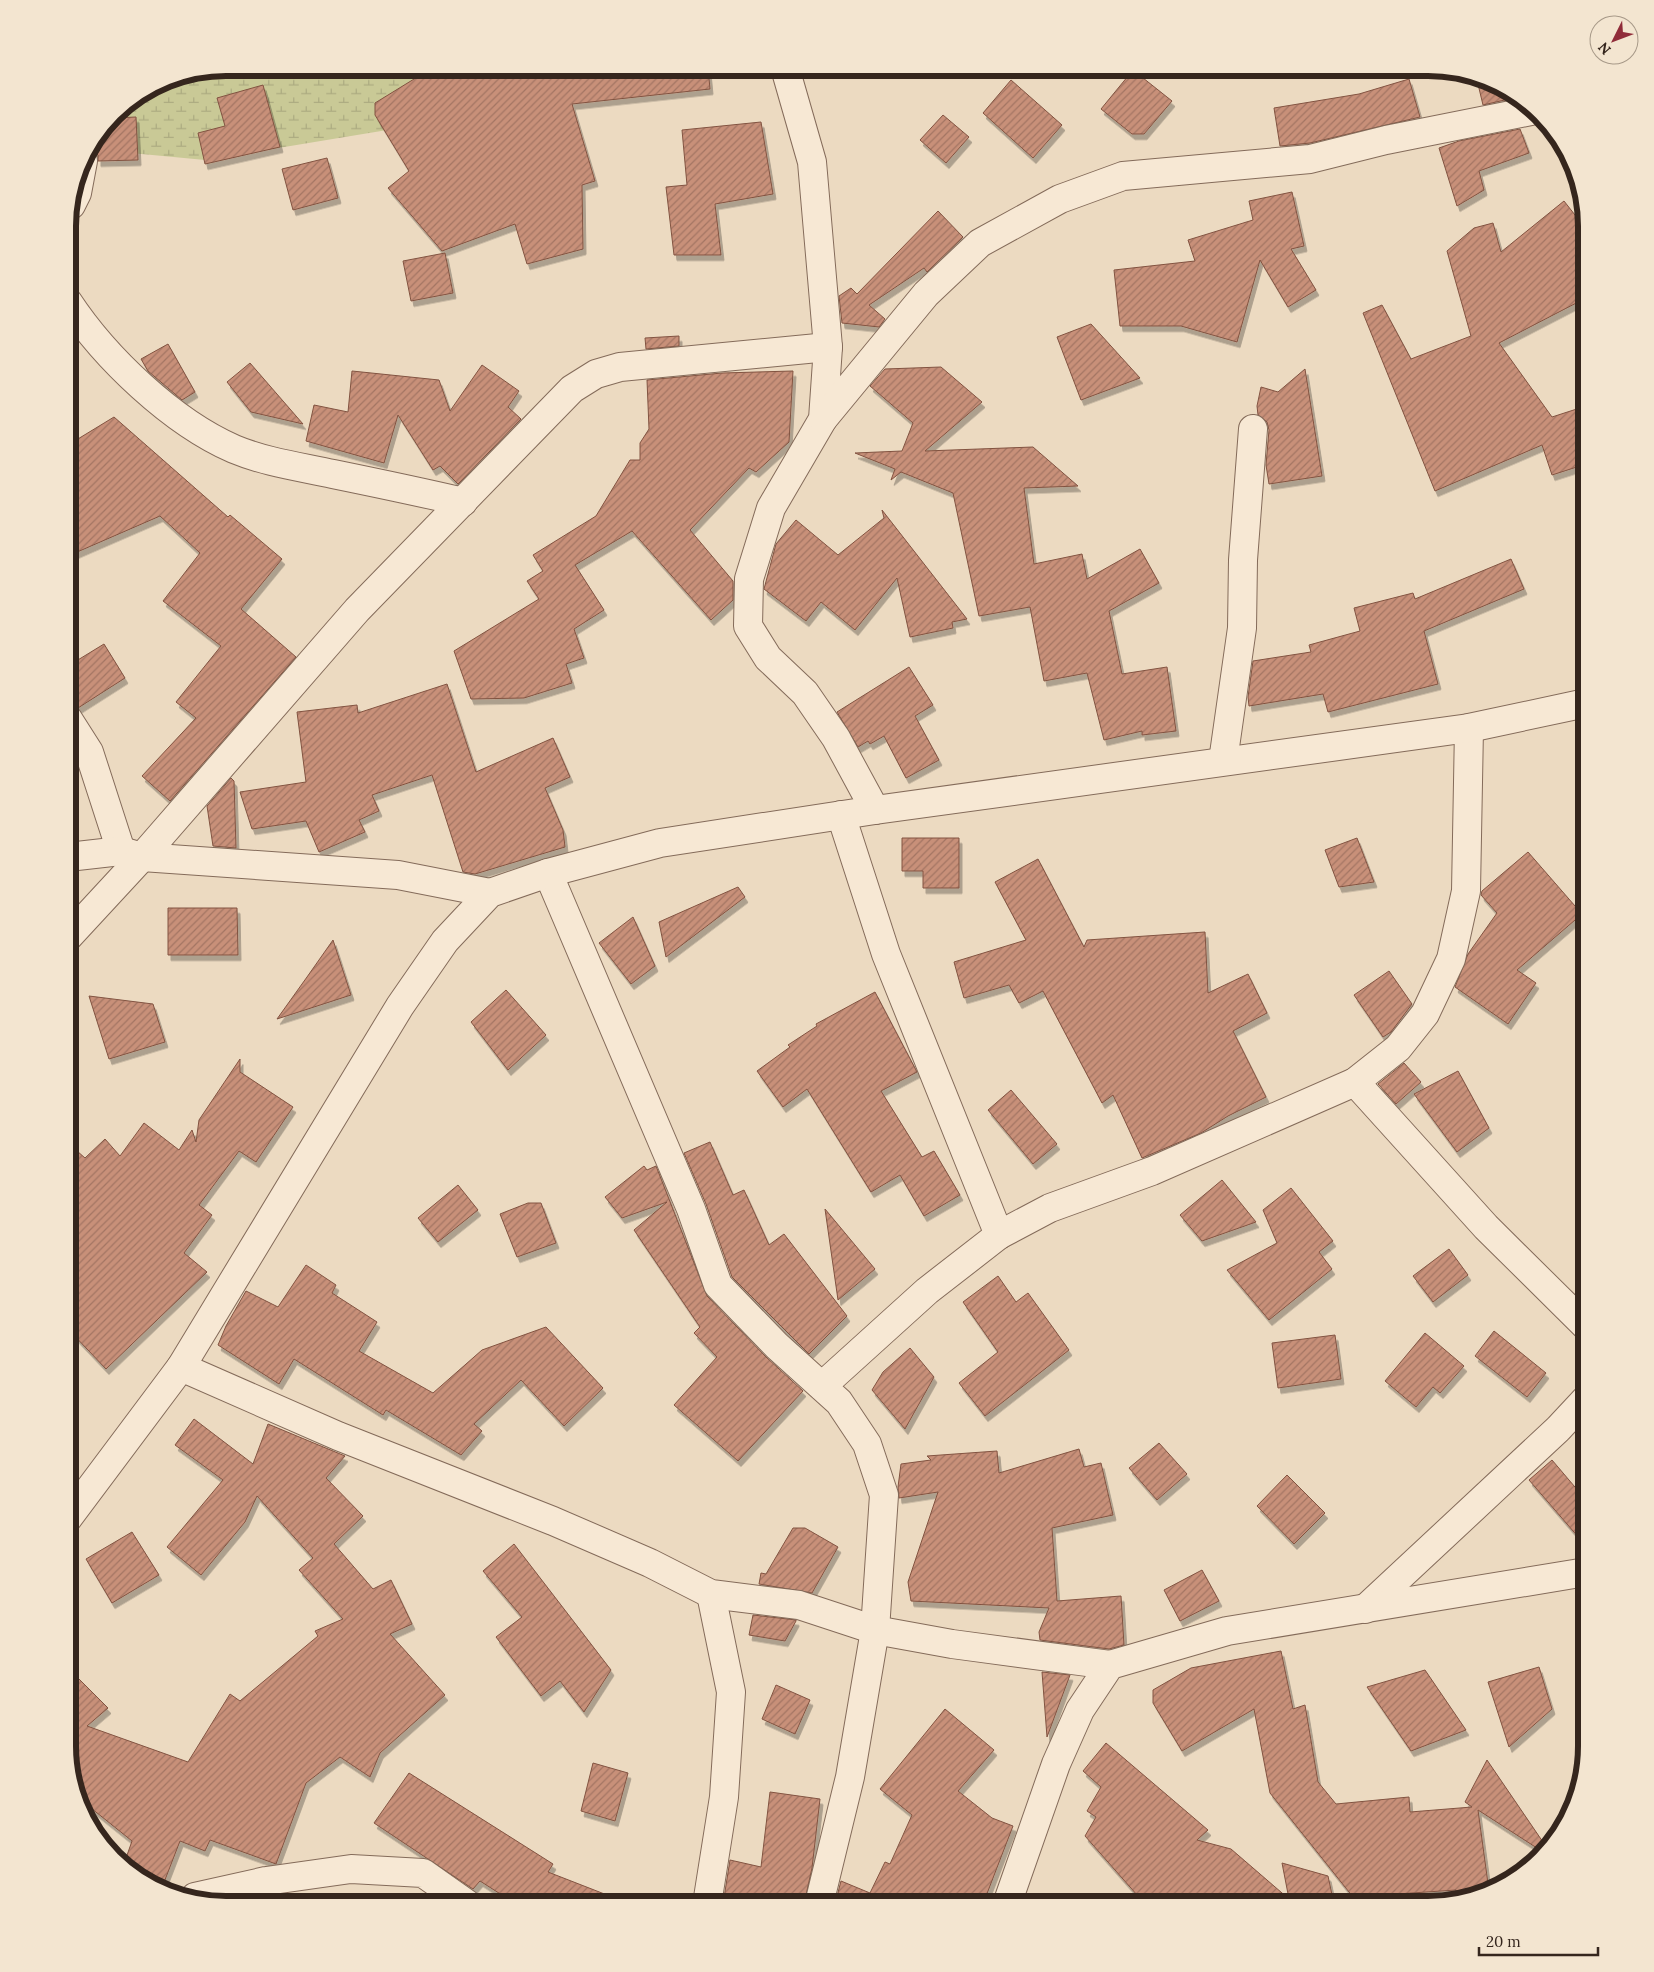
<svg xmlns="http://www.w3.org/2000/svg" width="1654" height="1972" viewBox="0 0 1654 1972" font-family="Lora,serif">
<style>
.wetland{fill:url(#wetland-marsh)}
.building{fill:url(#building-hatch);stroke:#825341;filter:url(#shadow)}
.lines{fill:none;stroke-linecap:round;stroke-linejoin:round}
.minor-casing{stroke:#846b5a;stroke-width:30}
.minor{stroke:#f7e8d4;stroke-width:28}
.rim{fill:none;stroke:#35261d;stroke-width:6}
</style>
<defs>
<pattern id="wetland-marsh" width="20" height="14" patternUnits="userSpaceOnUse" patternTransform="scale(1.25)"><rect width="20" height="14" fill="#c9c996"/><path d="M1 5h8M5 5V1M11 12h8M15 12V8" fill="none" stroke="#adac81"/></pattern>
<pattern id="building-hatch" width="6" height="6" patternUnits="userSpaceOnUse" patternTransform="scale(1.25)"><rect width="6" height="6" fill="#c89079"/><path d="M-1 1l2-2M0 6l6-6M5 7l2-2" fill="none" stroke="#a37563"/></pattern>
<filter id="shadow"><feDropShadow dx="3" dy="5.5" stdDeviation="0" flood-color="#0004"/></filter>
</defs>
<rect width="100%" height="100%" fill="#ecdac1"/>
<path class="wetland" d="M226,68h333l-39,40 -315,52 -116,-11 32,-42 45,-28z"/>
<g class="building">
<path d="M432,68h276l2,21 -138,15 23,77 -13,4 1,64 -56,15 -12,-40 -73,27 -54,-63 21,-17 -34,-56v-12z"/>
<path d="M1133,70l39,31 -28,33h-12l-31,-25z"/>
<path d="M1409,79l11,38 -110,26 -30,3 -6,-38 85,-14z"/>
<path d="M1011,80l51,45 -29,33 -50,-45z"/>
<path d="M1477,80l28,8 4,11 -26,6z"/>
<path d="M263,85l17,62 -75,17 -7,-31 27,-7 -8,-28z"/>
<path d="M943,115l26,22 -23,26 -26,-23z"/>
<path d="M136,117l2,43 -40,1v-6l-8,-7 23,-30z"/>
<path d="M761,122l12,72 -58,10 6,51h-47l-8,-68 21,-2 -5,-55z"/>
<path d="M1520,129l9,24 -50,18 5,19 -27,16 -18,-58 20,-7z"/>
<path d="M327,158l11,40 -45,12 -11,-41z"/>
<path d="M1292,192l12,54 -13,3 25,41 -28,17 -28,-47 -23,82 -56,-16h-61l-6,-56 81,-9 -7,-21 65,-20 -4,-19z"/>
<path d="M1564,201l22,28v69l-87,45 53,74 34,-11v58l-34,11 -10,-30 -107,46 -72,-178 19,-8 29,54 60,-23 -24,-85 27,-23 19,-5 8,29z"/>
<path d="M938,211l25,26 -36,35 -3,-4 -55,37 16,14 -6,8 -37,-4 -3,-27 12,-8 6,6z"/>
<path d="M445,253l8,40 -42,8 -8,-40z"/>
<path d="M1091,324l49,54 -59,22 -24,-63z"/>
<path d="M679,336v10l-33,3 -1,-11z"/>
<path d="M168,344l27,48 -13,8 -34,-29 -7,-12z"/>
<path d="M250,363l53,61 -52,-12 -24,-30z"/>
<path d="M482,365l37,26 -11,16 13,12 -63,65 -18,-18 -7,4 -35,-55 -14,48 -78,-22 8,-36 34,7 4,-41 87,9 11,31z"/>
<path d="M941,367l41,35 -57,49 108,-4 45,39 -54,2 10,76 48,-10 5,25 53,-30 19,34 -50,28 13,63 45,-7 9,64 -34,4v-4l-38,9 -17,-67 -43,8 -14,-74 -51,9 -26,-123 -52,-21 -10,8 4,-11 -40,-16 47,-2 11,-28 -43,-37 15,-17z"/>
<path d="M1305,369l17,107 -53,8 -3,-19 3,-35 -2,-8 -9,-7 -1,-9 4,-19 17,5z"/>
<path d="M793,371l-4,71 -33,30 -7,-4 -59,62 43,51v19l-22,20 -79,-89 -57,34 29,45 -30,19 10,29 -18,6 6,19 -48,15 -53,1 -17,-48 85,-52 -12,-18 16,-10 -10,-16 63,-39 34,-56h10v-17l9,-14 -2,-49 75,-7z"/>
<path d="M114,417l114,100 2,-2 52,44 -41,50 55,48 -126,144 -28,-25 54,-58 -20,-16 45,-56 -58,-45 37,-48 -40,-37 -92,40v-111z"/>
<path d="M882,510l85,109 -15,3 1,6 -43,9 -13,-59 -42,52 -34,-28 -15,19 -42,-32 12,-45 20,-24 42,35 46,-37z"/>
<path d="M1511,559l13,30 -100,42 14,53 -110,28 -5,-18 -74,12 -1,-9 5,-36 58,-9 -2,-7 51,-14 -6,-23 59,-15 2,6z"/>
<path d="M104,644l21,34 -47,30 -10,-5v-37z"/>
<path d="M909,667l24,38 -18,11 24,44 -33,18 -22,-42 -14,8 -2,-3 -10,6 -21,-35z"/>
<path d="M447,684l29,88 77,-34 17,39 -25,11 18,42 2,17 -90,27 -12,-2 -31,-97 -60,20 7,16 -20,9 6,12 -46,20 -13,-31 -54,8 -12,-37 66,-10 -9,-70 60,-7 1,8z"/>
<path d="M231,778l3,3 2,67 -23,-2 -6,-40z"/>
<path d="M902,838h57v50h-36v-17h-21z"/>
<path d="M1357,838l17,44 -35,5 -14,-37z"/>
<path d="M1528,852l54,62 -65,56 19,13 -28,41 -53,-37 13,-33 29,-41 -16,-18 1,-4z"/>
<path d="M1038,859l46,88 3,-7 118,-8 3,61 40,-19 19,39 -34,18 33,66 -38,19 -27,17 -59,25 -29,-63 -11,8 -59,-112 -24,12 -10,-18 -45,13 -10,-36 72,-22 -31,-58z"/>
<path d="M738,887l7,10 -79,60 -7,-35z"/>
<path d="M168,908h69l1,47h-70z"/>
<path d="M633,917l22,49 -24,18 -32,-41z"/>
<path d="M333,940l18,55 -74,24 30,-42z"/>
<path d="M1389,971l23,33 -21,28 -8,5 -29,-42z"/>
<path d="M506,990l40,45 -38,35 -37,-48z"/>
<path d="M875,992l42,80 -36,19 41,66 12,-6 26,44 -36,21 -24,-41 -29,17 -64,-103 -24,18 -26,-36 33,-24 -2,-2 29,-19 -1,-2z"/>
<path d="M89,996l64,8 12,38 -56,17z"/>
<path d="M240,1059v13l53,35 -37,55 -17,-11 -40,54 13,10 -28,38 23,19 -101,97 -38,-40v-186l17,15 20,-19 15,17 24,-33 35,27 13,-20 4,12 3,-22z"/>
<path d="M1404,1063l17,19 -25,22 -18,-20z"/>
<path d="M1458,1071l31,57 -32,24 -43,-58z"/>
<path d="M1011,1090l46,54 -24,20 -45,-54z"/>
<path d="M710,1142l23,53 11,-5 25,55 15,-11 63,82 -38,38 -77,-77 -26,-73 -22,-51z"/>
<path d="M644,1166l3,4 9,-4 51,130 59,61 37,34 -65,70 -64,-56 43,-48 -23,-24 6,-6 -66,-97 33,-28 -45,16 -17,-21z"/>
<path d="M1222,1180l34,42 -54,19 -22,-26z"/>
<path d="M458,1185l20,25 -40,32 -20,-24z"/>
<path d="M1291,1188l42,53 -14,11 13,17 -63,51 -42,-50 50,-27 -14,-33z"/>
<path d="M528,1203h13l15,40 -39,14 -17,-43z"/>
<path d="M825,1209l50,60 -37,31z"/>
<path d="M1449,1249l19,26 -35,27 -20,-26z"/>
<path d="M306,1265l30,20 -4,8 45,29 -18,29 74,42 49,-43 64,-23 57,61 -39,38 -43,-46 -47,44 8,7 -21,24 -75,-45 -3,5 -89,-56 -15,25 -61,-39 8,-19 20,-35 32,16z"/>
<path d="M998,1276l18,26 12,-9 41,57 -84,66 -26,-33 39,-31 -35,-50z"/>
<path d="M1494,1331l52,42 -19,24 -52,-41z"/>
<path d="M1425,1333l39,33 -24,27 -7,-6 -17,20 -31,-26z"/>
<path d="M1335,1335l6,44 -63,9 -6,-45z"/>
<path d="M910,1348l24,29 -29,52 -33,-39 11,-18z"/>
<path d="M194,1419l59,45 15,-40 77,32 -19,22 37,38 -29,28 39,45 18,-9 21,44 -22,10 55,61 -65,58 -10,24 -30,-20 -34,26 -30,81 -66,-24 -5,11 -25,-10 -17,44 -18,-7 -20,-17 7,-20 -56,-45 -8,-50v-78l40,40 -21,18 101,36 42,-68 10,7 78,-65 -3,-5 28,-12 -44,-49 14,-12 -56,-62 -12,26 -44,53 -34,-28 56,-67 -48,-35z"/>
<path d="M1159,1443l28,31 -30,26 -28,-32z"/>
<path d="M1079,1449l5,18 17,-4 12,52 -61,13 5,73 64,-5 3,49 -15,4 -69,-9 -1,-8 10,-24 -138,-7 -3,-19 30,-90 -39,6 -1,-11 3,-23 30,-4 -4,-4 70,-5 2,22z"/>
<path d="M1552,1460l34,40v46l-57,-66z"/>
<path d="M1287,1475l38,38 -31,31 -37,-38z"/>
<path d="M793,1528h12l33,19 -26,46 -53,-9 2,-11 5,1z"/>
<path d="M132,1532l27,43 -47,28 -26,-44z"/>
<path d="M514,1544l97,126 -27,42 -24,-31 -19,15 -45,-59 26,-20 -39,-46z"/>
<path d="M1202,1570l17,31 -39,20 -16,-31z"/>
<path d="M753,1615l43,5v1l-11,20 -36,-6z"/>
<path d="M1281,1651l12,58 12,-4 13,77 18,22 73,-7 1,15 62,-5 -7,-5 22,-42 58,85 -5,5 -62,-40 11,81 -11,5 -21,4 -1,-10 -103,7 -83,-104 -16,-84 -72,42 -29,-48v-13l38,-22z"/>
<path d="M1539,1667l13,42 -43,38 -21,-65z"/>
<path d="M1425,1670l41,60 -55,21 -44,-64z"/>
<path d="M1042,1672l28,3 -23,62z"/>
<path d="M776,1685l34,15 -15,34 -33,-15z"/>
<path d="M945,1709l49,41 -36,41 34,27 21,8 -30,78h-148l6,-23 29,12 15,-31 5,2 22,-49 -32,-26z"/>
<path d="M1106,1743l102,87 -11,10 34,9 58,50 -7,-36 46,13 6,28h-189l-60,-68 11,-19 -9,-6 14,-24 -18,-16z"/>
<path d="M593,1763l35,10 -13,48 -34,-10z"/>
<path d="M409,1773l144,91 -5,8 77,30v2h-109l-36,-23 -7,8 -99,-66z"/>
<path d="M770,1792l50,7 -8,69 -8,36h-81l7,-44 31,7z"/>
</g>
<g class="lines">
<defs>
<g id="minor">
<path d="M785,68l27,94 16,185 -5,72 -52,89 -22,71 -1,47 20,32 37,35 31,45 39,72"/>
<path d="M71,205l6,-12 6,-32"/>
<path d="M68,302c37,56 104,120 166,147 31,13 67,18 99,25 44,9 87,18 130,28"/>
<path d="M823,419l103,-125 54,-51 80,-44 63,-23 187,-17 76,-19 145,-29"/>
<path d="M68,719l21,33 32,99"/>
<path d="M1223,761l19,-133 1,-68 10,-131"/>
<path d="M841,815l45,139 113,281"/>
<path d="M68,857l53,-6 21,6 256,18 92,18"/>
<path d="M548,873l143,336 27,76 59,61 62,56 28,42 17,51 -9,135 -25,147 -31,127"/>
<path d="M68,937l74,-80 215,-247 215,-221 24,-15 24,-7 208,-20"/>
<path d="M1355,1082l131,145 100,99"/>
<path d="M181,1367l157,69 215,85 97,42 61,31 88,11 76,25 77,14 158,21"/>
<path d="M822,1386l105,-95 72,-56 51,-27 102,-37 203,-89 43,-34 27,-34 26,-55 15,-68 3,-163"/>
<path d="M68,1518l113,-151 219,-361 45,-65 45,-48 58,-20 112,-30 215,-33 594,-82 117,-25"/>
<path d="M1365,1609l193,-180 28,-30"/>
<path d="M195,1897l71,-16 85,-12 72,4 44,31"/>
<path d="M707,1904l17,-107 7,-105 -20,-98"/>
<path d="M1007,1904l49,-140 24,-54 30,-45 117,-34 359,-59"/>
</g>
</defs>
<use href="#minor" class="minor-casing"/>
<use href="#minor" class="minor"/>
</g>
<path d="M0 0H1654V1972H0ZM226 76H1428A150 150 0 0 1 1578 226V1746A150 150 0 0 1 1428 1896H226A150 150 0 0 1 76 1746V226A150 150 0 0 1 226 76Z" fill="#f3e5d0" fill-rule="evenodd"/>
<path class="rim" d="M226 76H1428A150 150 0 0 1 1578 226V1746A150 150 0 0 1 1428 1896H226A150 150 0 0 1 76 1746V226A150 150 0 0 1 226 76Z"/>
<g transform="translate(1614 40) rotate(228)"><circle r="24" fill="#f3e5d0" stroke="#a79988"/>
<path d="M0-4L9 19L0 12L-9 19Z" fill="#902c39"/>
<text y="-8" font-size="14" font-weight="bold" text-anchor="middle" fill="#35261d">N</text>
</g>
<path d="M1479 1947v8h119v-8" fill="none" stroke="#35261d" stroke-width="2.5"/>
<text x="1486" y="1947" font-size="15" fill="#35261d" stroke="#f3e5d0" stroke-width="4" paint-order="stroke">20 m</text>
</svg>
